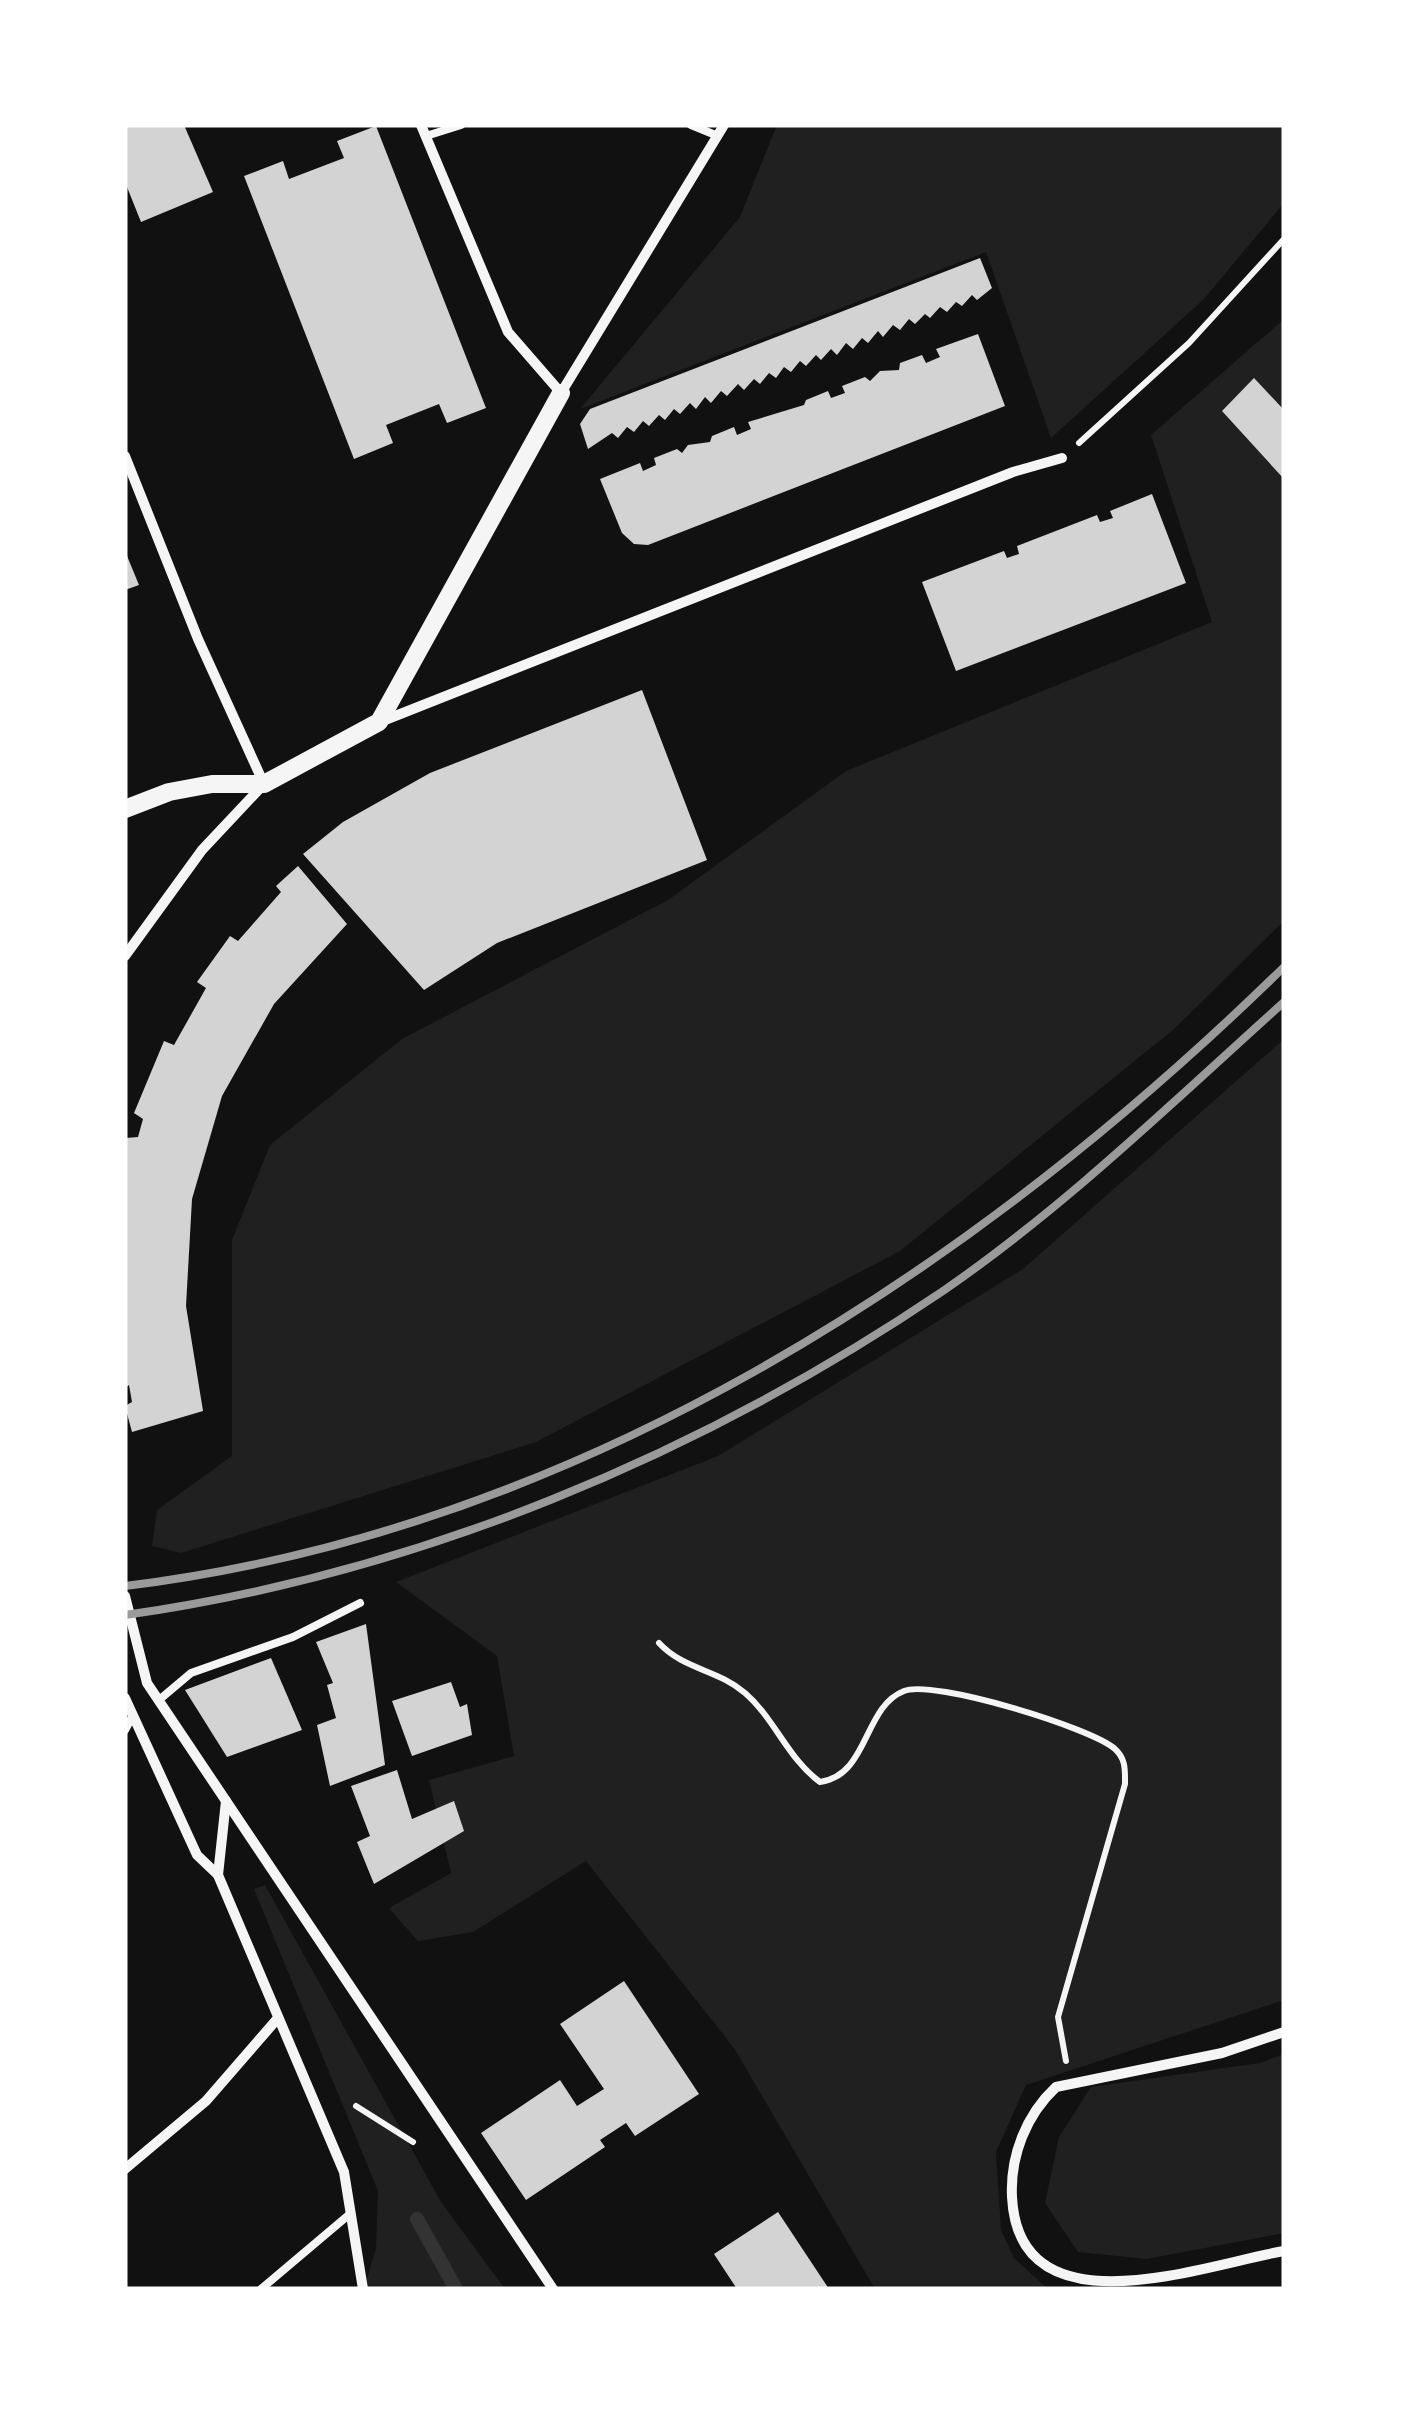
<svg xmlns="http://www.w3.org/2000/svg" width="1409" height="2414" viewBox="0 0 1409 2414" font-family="'DM Sans',sans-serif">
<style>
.green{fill:#202020}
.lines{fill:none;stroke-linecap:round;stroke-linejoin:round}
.stream{stroke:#333;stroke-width:14}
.building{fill:#d3d3d3}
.path{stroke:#f5f5f5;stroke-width:6}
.service{stroke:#f5f5f5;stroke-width:8}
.minor{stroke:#f5f5f5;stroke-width:10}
.tertiary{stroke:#f5f5f5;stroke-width:18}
.rail{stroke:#9a9a9a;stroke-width:8}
</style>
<rect width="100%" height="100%" fill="#111"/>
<g class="green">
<path d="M777,125h507v78l-80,96 -153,139 -65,-186 -406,157 160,-192z"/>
<path d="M1284,319v602l-110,108 -274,222 -364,191 -355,111 -29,-7 5,-36 75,-54v-216l38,-95 132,-106 266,-139 178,-129 366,-149 -61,-187z"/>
<path d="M1284,1039v961l-258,85 -30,67 5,78 13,28 34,31h-173l-141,-241 -148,-187 -113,71 -55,9 -29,-33 62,-35 -22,-93 85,-24 -17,-100 -101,-74 322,-126 305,-187z"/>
<path d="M265,1885l176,317 64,87h-141l12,-41 2,-57 -124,-302z"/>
<path d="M1284,2054v179l-137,26 -69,-7 -33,-49 14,-66 32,-50 169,-24z"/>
</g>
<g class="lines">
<path class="stream" d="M417,2219l39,70"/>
</g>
<g class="building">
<path d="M125,125h59l29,67 -72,30 -16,-40z"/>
<path d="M376,126l110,282 -39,15 -8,-19 -53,21 7,18 -39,16 -110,-283 39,-15 6,18 55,-21 -7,-17z"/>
<path d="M980,258l12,30 -15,12 -5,-5 -10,11 -6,-4 -9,10 -7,-5 -10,11 -5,-4 -10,10 -6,-5 -9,11 -7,-5 -10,12 -5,-6 -10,12 -6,-5 -9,11 -7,-6 -9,12 -6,-6 -10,11 -5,-5 -10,11 -6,-5 -9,11 -7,-5 -8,11 -7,-5 -9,11 -6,-5 -10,11 -6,-6 -11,12 -6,-5 -10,12 -6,-6 -9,12 -6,-6 -10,11 -6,-5 -9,11 -6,-5 -10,11 -6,-5 -9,11 -7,-5 -9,11 -6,-5 -24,16 -8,-25 10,-15z"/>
<path d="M978,334l27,72 -357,139 -14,-1 -12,-11 -22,-54 40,-16 3,8 13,-6 -2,-7 23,-9 5,4 6,-8 22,-3 2,-6 22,-9 3,8 14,-6 -3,-7 56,-17 2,-5 22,-9 3,7 14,-5 -3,-7 23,-9 5,4 10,-10 19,-1 1,-7 22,-8 4,8 14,-6 -4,-8z"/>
<path d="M1254,378l30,32v69l-62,-68z"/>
<path d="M1152,494l34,89 -230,88 -34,-89 82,-31 3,7 12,-4 -2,-8 80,-31 3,7 13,-4 -3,-7z"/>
<path d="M125,551l14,34 -14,5z"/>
<path d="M642,690l65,170 -210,83 -73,47 -121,-136 40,-32 87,-49z"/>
<path d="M298,866l49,58 -73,80 -52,92 -30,103 -6,107 17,105 -71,21 -7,-26 7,-4 -3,-17 -4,3 1,-250 12,-1 5,-18 -9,-6 30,-72 10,4 32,-57 -9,-6 33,-46 8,5 43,-49 -5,-6z"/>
<path d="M366,1624l19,141 -55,21 -13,-61 19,-7 -9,-33 6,-2 -17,-41z"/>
<path d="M271,1658l31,72 -75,27 -42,-67z"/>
<path d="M451,1682l9,25 7,-3 5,31 -60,21 -20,-55z"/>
<path d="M397,1770l15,49 42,-18 10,30 -90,53 -17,-42 13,-6 -19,-50z"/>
<path d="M624,1981l75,113 -64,42 -9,-13 -26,17 5,7 -79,53 -45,-67 79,-53 17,26 27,-17 -44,-65z"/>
<path d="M778,2212l51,77h-92l-23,-35z"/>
</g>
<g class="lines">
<g class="path">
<path d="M1079,443l110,-100 95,-104"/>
<path d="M659,1643c25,27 58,26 86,50 30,26 43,66 75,89 49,-7 43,-75 84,-91 29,-12 188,37 211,58 11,10 10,21 10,35l-67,233 8,44"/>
<path d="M356,2106l57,36"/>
</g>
<g class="service">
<path d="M691,125l27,11"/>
<path d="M426,136l35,-11"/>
<path d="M159,1700l32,-27 102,-36 67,-34"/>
<path d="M125,1730l6,-11"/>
<path d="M261,2289l90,-76"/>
</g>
<g class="minor">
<path d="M421,125l87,207 53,61 163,-268"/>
<path d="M125,456l73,183 66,145 -62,66 -77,106"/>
<path d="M380,722l633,-250 49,-14"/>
<path d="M125,1596l22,87 406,606"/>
<path d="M125,1698l72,157 21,20 126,297 19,117"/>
<path d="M218,1875l8,-74"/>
<path d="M1284,2032l-62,21 -166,34c-30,28 -46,69 -44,110 7,139 194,67 272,54"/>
<path d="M125,2169l81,-68 72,-83"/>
</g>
<path class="tertiary" d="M125,809l44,-17 43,-8h52l115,-62 182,-329"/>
<g class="rail">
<path d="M125,1586c448,-55 842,-309 1159,-619"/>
<path d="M125,1615c291,-41 574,-159 818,-324 122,-84 231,-190 341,-289"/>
</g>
</g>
<rect width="1409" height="2414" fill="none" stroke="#ffffff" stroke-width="255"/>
</svg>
